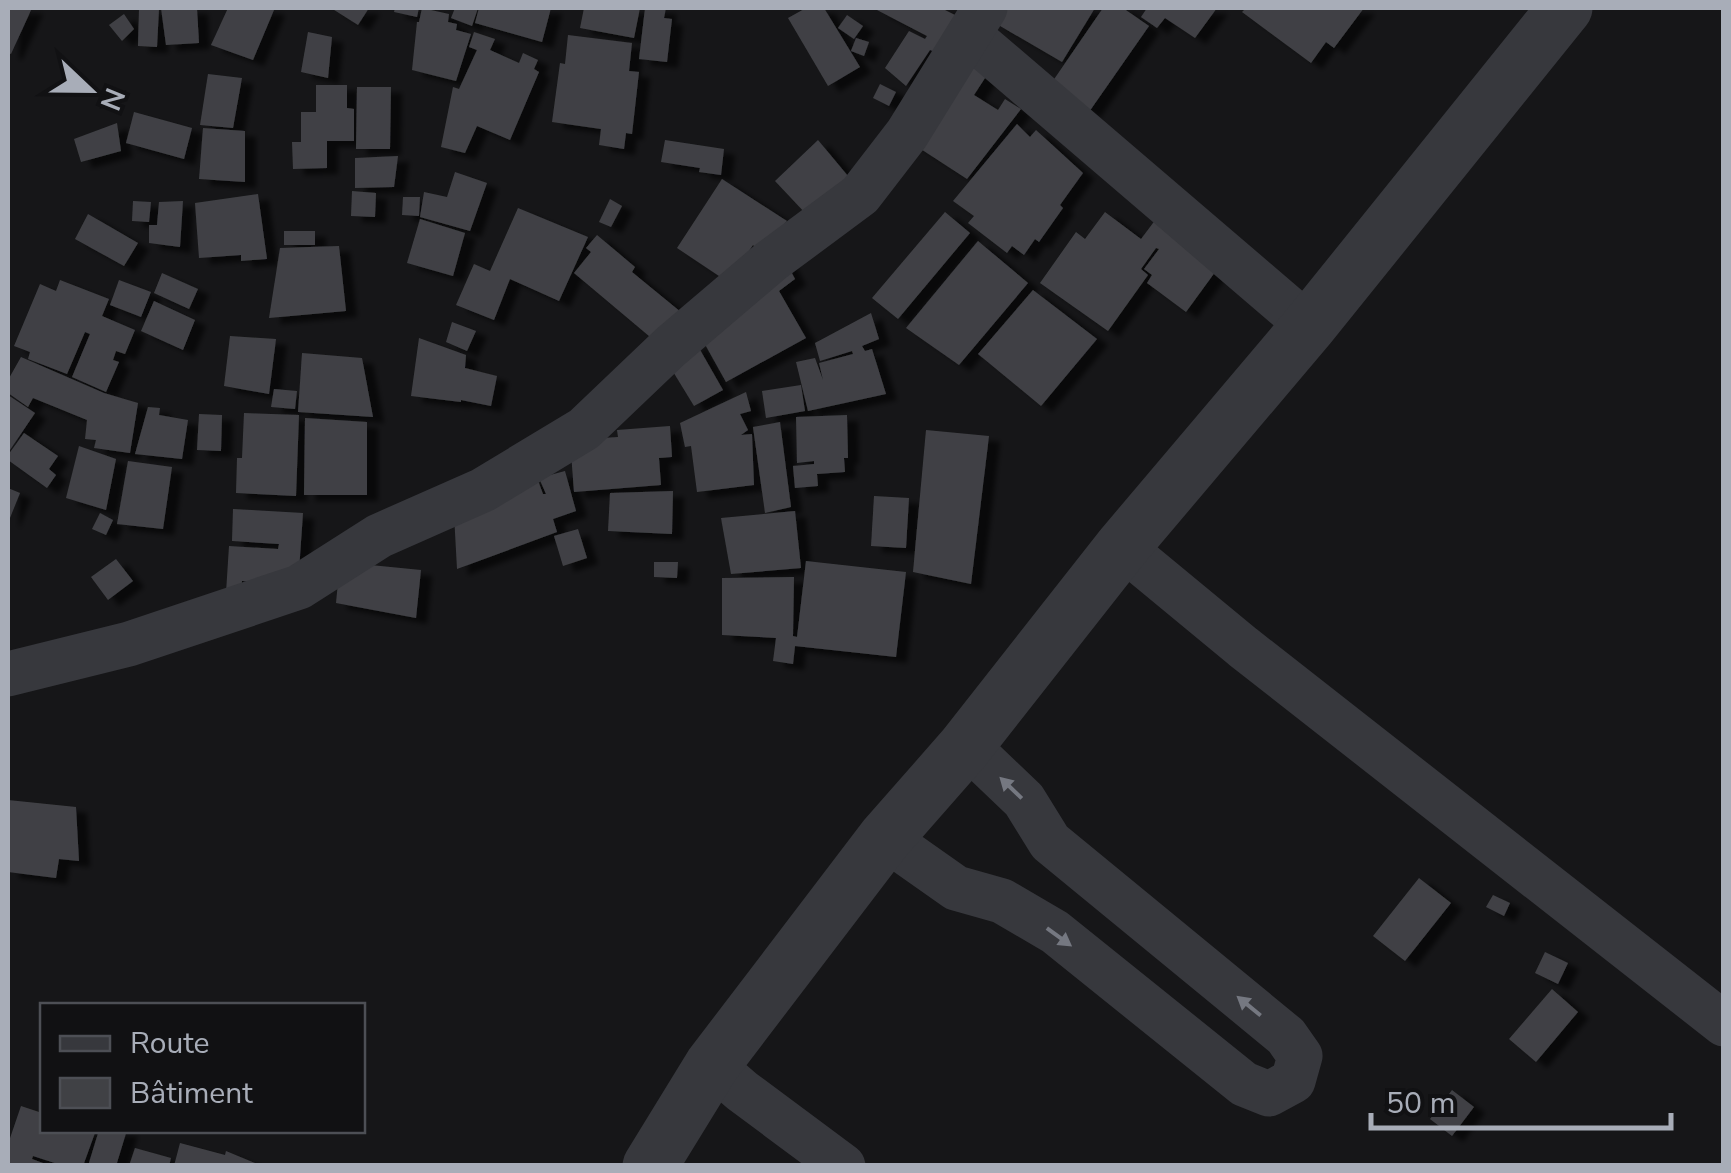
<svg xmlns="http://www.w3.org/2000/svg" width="1731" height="1173" viewBox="0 0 1731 1173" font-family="'Nunito Sans',sans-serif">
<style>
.building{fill:#404145;filter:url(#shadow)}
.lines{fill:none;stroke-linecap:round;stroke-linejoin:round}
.minor{stroke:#37383d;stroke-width:45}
.tertiary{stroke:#37383d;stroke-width:55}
.oneway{fill:#757881}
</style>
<defs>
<filter id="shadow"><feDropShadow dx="11" dy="6" stdDeviation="2.5" flood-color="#0009"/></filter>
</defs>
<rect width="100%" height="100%" fill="#161618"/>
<g class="building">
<path d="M8,8h24l-21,46 -3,-1z"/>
<path d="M139,8l20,1 -2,38 -19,-1z"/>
<path d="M161,8h36l2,35 -33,2z"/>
<path d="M228,8h41l5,2 -21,50 -42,-15z"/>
<path d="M331,8h38l-11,17z"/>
<path d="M395,8h24l-2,9 -23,-5z"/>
<path d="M422,8l27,6 -1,8 9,2 -1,6 15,4 -15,47 -44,-11 5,-48h2z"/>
<path d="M455,8h23l-6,18 -21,-8z"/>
<path d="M479,8h72l-9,34 -67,-19z"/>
<path d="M584,8h56l-6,30 -54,-10z"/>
<path d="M645,8h21l-2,10 8,1 -5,43 -28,-3z"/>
<path d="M806,8h18l36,59 -32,19 -40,-68z"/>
<path d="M878,8h65v1l14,7 -19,37 -8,-3 -24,36 -21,-18 24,-37 16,8 2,-3 -50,-26z"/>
<path d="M1003,8h92l-33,54 -67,-39z"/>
<path d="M1103,8h20l26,18 -60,86 -41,-24z"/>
<path d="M1147,8h70l-22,30 -30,-20 -8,10 -16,-11z"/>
<path d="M1246,8h118l-30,40 -8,-6 -15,21 -69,-51z"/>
<path d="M124,14l10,15 -12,12 -13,-16z"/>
<path d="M847,15l16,11 -9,13 -16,-11z"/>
<path d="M308,32l24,5 -4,41 -27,-6z"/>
<path d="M474,32l21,7 -5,11 29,13 4,-10 15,7 -4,9 5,3 -29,68 -33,-14 -12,27 -24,-6 12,-60 6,2 18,-39 -8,-3z"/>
<path d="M568,35l64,8 -3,28 10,1 -7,62 -6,-1 -2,16 -25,-4 2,-16 -49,-7 8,-59 5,1z"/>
<path d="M856,38l13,4 -5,14 -13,-5z"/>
<path d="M963,60l24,15 -13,20 24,15 7,-11 16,10 -54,70 -57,-37z"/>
<path d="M208,74l34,4 -9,50 -33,-3z"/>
<path d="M880,84l16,8 -7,14 -16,-8z"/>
<path d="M316,85h31v23l7,1v32h-27v27l-34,1 -1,-27h9v-30h15z"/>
<path d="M357,87h34l-1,62h-34z"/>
<path d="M134,112l58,16 -8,31 -58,-16z"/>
<path d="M117,123l4,28 -40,11 -7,-23z"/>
<path d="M1017,124l13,13 6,-7 47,43 -23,32 3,3 -24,34 -4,-3 -11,16 -12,-9 -5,7 -39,-30 6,-7 -21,-15z"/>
<path d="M203,128l42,3v51l-46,-3z"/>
<path d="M665,140l59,9 -3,26 -22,-3 1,-4 -39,-6z"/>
<path d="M818,140l30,36 -41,39 -32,-34z"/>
<path d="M398,156l-4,31 -39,1v-30z"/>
<path d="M455,172l32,11 -17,48 -50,-14 4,-25 23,5z"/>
<path d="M722,179l65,42 -28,30 -6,-6 -25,37 -51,-34z"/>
<path d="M352,191l24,2 -1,24 -24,-1z"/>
<path d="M258,194l9,65 -26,2v-6l-42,3 -4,-55z"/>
<path d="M403,197h17l-1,19 -17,-1z"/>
<path d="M610,199l12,7 -11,21 -12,-5z"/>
<path d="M133,201l18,1 -2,20 -17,-1z"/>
<path d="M183,201l-3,46 -31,-4v-18h8l2,-23z"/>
<path d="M518,208l70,29 -29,64 -49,-22 -16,41 -38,-15 18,-41 16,7z"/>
<path d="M945,212l25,21 -72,86 -26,-21z"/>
<path d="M1105,212l36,27 18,-24 62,49 -35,48 -39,-29 5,-8 -8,-6 15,-20 -3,-1 -15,21 7,6 -40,56 -68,-48 36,-51 9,7z"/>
<path d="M88,214l50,29 -14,23 -49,-27z"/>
<path d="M420,219l45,14 -12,43 -46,-13z"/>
<rect x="284" y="231" width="31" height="14"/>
<path d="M597,235l38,32 -3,5 55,45 -25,30 -88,-74 17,-21 -5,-4z"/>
<path d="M978,241l50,42 -69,82 -53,-37z"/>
<path d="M339,246l7,65 -77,7 11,-70z"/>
<path d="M784,258l11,21 -16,12 27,47 -80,44 -29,-52z"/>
<path d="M162,273l36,16 -9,20 -35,-16z"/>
<path d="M60,280l49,19 -7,17 33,14 -10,24 -9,-3 -3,9 6,2 -13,30 -34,-15 18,-43 -5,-2 -18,42 -39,-15 2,-7 -16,-6 26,-62 16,7z"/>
<path d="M119,280l32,12 -10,25 -31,-12z"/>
<path d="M1033,290l64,49 -56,67 -63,-52z"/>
<path d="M154,301l41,19 -12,30 -42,-19z"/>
<path d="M871,313l8,26 -17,7 3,5 7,-2 14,45 -78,17 -12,-49 19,-4 8,22 -4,-17 34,-9 -1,-3 -32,10 -5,-18z"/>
<path d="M452,322l24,9 -9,20 -21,-9z"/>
<path d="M230,336l46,3 -7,55 -45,-8z"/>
<path d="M419,338l47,17 -1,13 32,8 -6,30 -30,-6v2l-50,-6z"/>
<path d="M695,341l28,49 -29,16 -22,-36z"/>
<path d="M302,353l60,5 11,59 -75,-5z"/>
<path d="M21,357l83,36 34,10 -8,50 -36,-5 2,-8 -11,-1 2,-19 -54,-22 -5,9 -20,-14v-13z"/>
<path d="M801,385l4,26 -39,7 -4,-27z"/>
<path d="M274,389l23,2 -2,18 -24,-2z"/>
<path d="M746,392l5,19 -11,3 8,16 -7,5 11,-1 2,51 -57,7 -6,-46 -6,1 -5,-24z"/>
<path d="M8,395l27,18 -27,40z"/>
<path d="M148,407l12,1 -1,7 29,5 -6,39 -47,-5z"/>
<path d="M244,413l55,2 -3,81 -60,-3 1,-35h5z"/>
<path d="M199,414l23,1 -1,36 -24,-1z"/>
<path d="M847,415l1,43h-4l1,14 -28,2 1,12 -23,2 -2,-22 21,-2v-3l-17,2 -1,-46z"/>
<path d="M305,418l62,4v73h-63z"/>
<path d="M780,422l11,85 -26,6 -12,-86z"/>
<path d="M670,426l2,31 -13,1 2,27 -87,7 -4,-52 48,-3 -1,-7z"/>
<path d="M926,430l63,6 -18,148 -58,-12z"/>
<path d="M24,433l34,23 -9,13 7,6 -9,13 -39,-28v-5z"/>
<path d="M79,446l37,13 -10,51 -40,-12z"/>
<path d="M128,461l44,6 -9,62 -46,-5z"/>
<path d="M565,471l11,40 -23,8 4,13 -100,37 -3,-55 82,-39 7,19h3l-7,-16z"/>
<path d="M8,488l12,5 -12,30z"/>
<path d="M673,491l-1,43 -64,-3 2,-38z"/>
<path d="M874,496l35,2 -3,50 -35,-2z"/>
<path d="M233,509l70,4 -5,72 -56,-4 -1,13 -15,-1 3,-47 49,3 1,-5 -47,-3z"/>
<path d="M795,511l6,57 -70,6 -10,-56z"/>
<path d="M100,513l13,7 -7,15 -14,-6z"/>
<path d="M578,529l9,29 -24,8 -9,-30z"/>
<path d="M116,559l17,22 -25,19 -17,-23z"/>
<path d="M806,561l100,11 -10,85 -101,-11 -2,18 -20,-3 3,-23 -54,-3v-57l72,-1 -1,59 4,1z"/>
<path d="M340,562l81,8 -5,48 -80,-15z"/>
<path d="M654,562h24l-1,16 -23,-1z"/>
<path d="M8,800l68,7 3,54 -20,-2 -3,19 -48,-6z"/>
<path d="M1419,878l32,25 -46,58 -32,-25z"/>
<path d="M1493,895l17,8 -6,13 -18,-9z"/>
<path d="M1545,952l23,11 -10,21 -23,-11z"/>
<path d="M1552,989l26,23 -42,50 -27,-23z"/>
<path d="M1452,1090l22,17 -22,29 -22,-17z"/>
<path d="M21,1106l21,7v17h54l-13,36h-19l-31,-10 -1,3 19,7h-43v-22z"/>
<path d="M99,1130h28l-11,36h-28z"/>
<path d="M180,1143l45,12 1,-4 36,15h-88z"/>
<path d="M135,1148l36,10 -2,8h-40z"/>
</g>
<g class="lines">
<g class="minor">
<path d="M969,35l340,291"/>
<path d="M1122,547l121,100 481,377"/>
<path d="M8,674l121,-30 170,-57 80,-51 104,-46 101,-61 86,-82 101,-86 89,-66 47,-61 78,-126"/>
<path d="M885,838l71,50 46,13 53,31 189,152 25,10 24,-13 7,-25 -14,-20 -236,-194 -26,-42 -44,-42 -16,-10"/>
<path d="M712,1065l30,26 101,75"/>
</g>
<path class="tertiary" d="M650,1166l62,-101 173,-227 79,-90 158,-201 187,-221 256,-318"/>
</g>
<defs><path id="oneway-solid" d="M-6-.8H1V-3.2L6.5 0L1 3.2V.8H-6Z" transform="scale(2.5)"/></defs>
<g class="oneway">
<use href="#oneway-solid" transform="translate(1011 788) rotate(-136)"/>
<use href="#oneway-solid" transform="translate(1059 937) rotate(36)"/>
<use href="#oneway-solid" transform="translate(1249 1006) rotate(-141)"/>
</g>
<rect width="1731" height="1173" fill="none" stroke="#a8adb8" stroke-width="20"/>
<rect x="40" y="1003" width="325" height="130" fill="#111113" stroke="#4d4f55" stroke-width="2.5"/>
<rect x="60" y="1036" width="50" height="15" fill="#37383d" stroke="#4d4f55" stroke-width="2.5"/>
<text x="130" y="1053" font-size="30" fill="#a8adb8">Route</text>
<rect x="60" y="1078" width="50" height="30" fill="#404145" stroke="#4d4f55" stroke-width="2.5"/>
<text x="130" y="1103" font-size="30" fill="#a8adb8">Bâtiment</text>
<g transform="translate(90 90) rotate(112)" stroke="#111113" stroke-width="8" paint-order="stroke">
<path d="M0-8L18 38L0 25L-18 38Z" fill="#a8adb8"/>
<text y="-15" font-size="28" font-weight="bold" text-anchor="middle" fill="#a8adb8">N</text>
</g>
<path d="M1371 1113v15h300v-15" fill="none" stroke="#a8adb8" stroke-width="5"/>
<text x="1386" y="1113" font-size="30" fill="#a8adb8" stroke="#111113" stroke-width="8" paint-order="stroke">50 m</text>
</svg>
